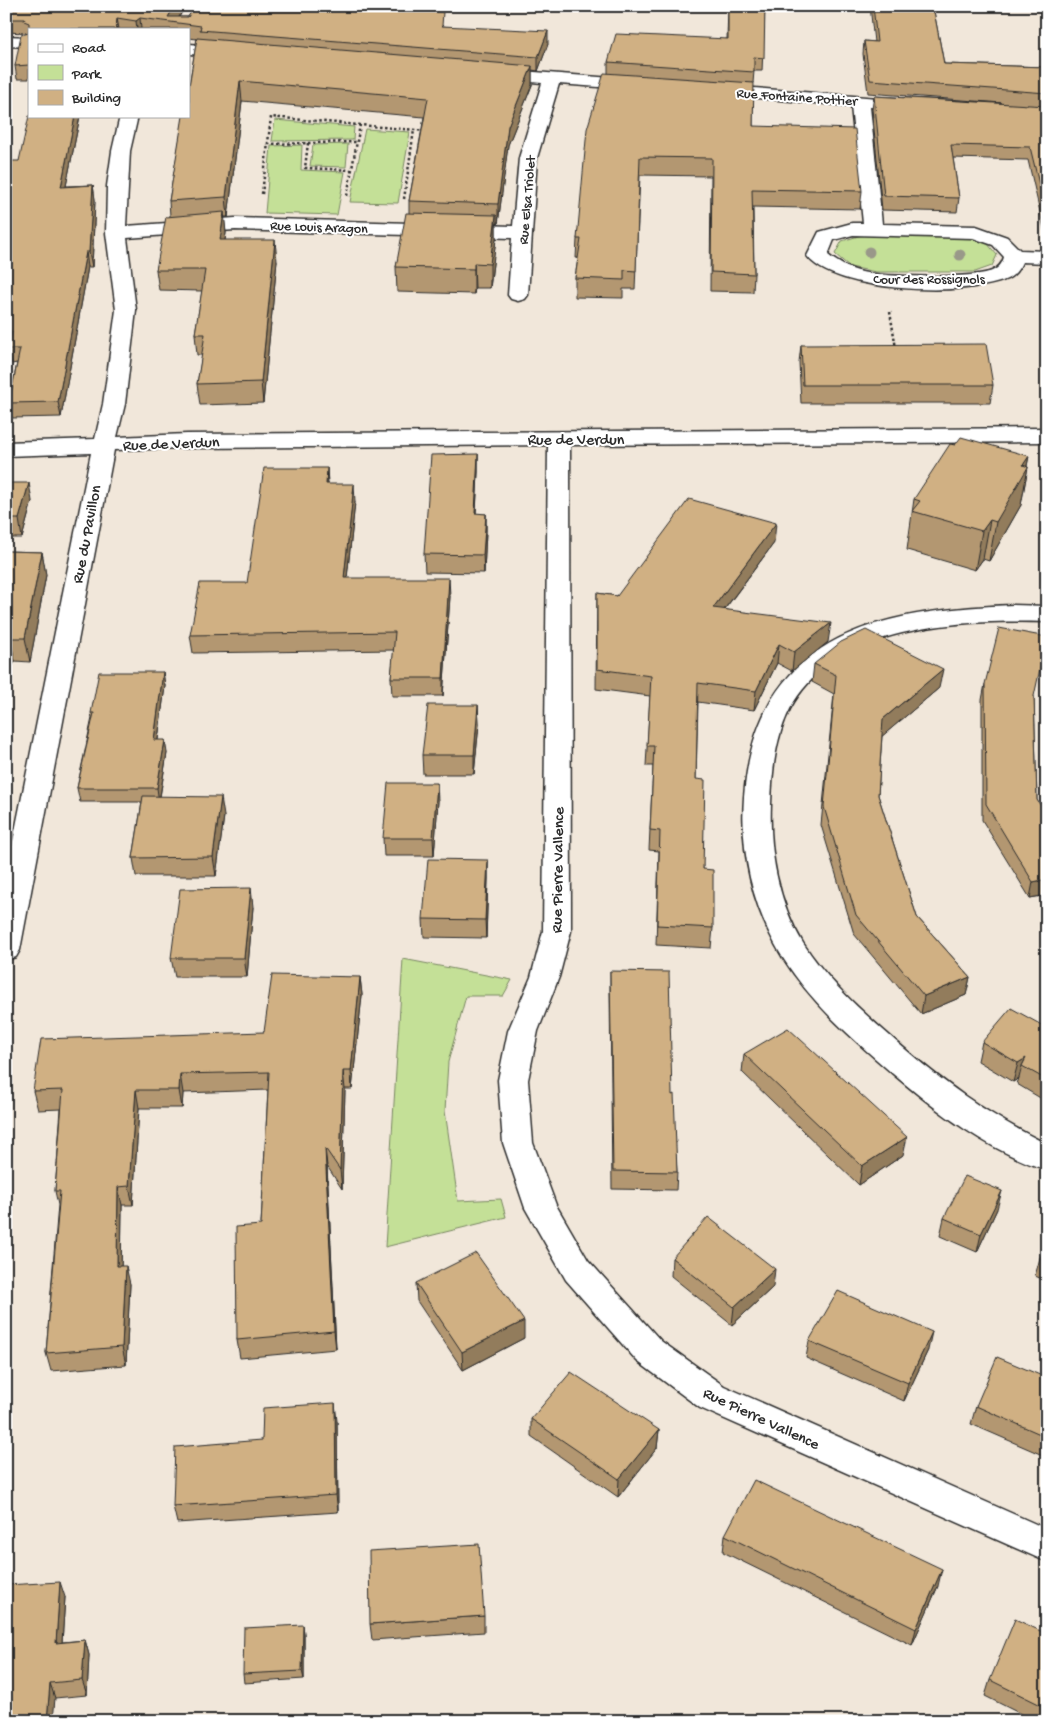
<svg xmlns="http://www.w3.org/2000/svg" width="1053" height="1727" viewBox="0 0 1053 1727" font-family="'Gochi Hand',sans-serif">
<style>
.green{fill:#c4e097;stroke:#788661}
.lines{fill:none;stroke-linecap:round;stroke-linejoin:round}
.minor-casing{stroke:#2b2b2b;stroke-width:3}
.path{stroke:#2b2b2b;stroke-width:2.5;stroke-dasharray:2.5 2.5;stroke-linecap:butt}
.minor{fill:#fff;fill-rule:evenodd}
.tree{fill:#999889}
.wall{fill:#b39771;stroke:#2b2b2b}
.shaded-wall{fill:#927b5c;stroke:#2b2b2b}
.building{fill:#d0b083;stroke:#2b2b2b}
.labels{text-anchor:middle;stroke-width:4;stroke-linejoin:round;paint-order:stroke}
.far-street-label{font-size:14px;fill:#2b2b2b;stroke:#fff}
.street-label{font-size:16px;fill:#2b2b2b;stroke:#fff}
</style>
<rect width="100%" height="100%" fill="#f1e7da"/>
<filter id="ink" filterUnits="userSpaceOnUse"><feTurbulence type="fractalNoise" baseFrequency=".02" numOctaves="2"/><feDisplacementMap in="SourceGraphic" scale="10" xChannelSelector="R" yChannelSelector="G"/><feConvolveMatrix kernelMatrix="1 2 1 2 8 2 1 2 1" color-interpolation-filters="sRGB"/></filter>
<g filter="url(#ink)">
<g class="green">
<path d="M275,120l79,7 -1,13 -81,1z"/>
<path d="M365,129l45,3 -12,71 -48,-1z"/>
<path d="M348,144l-2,23 -36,-1 3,-21z"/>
<path d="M302,145l-1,25 44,2 -8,43 -72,-2 6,-67z"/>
<path d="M865,234l101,2 21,7 10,12 -5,11 -17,6h-99l-26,-5 -15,-13 7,-13z"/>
<path d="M403,959l109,21 -9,16h-37l-18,66 -3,49 13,90 43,-2 5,18 -121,30z"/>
</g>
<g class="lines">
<defs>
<g id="minor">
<path d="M6,36l23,1v10l-23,-1z"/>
<path d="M189,44l43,3 6,1 3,4 -3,4 -6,1 -43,-3z"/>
<path d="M494,69l144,11 6,1 3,4 -3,4 -6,1 -79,-6 -22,74 -9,137 -3,4 -7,2 -7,-2 -3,-4 4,-57 -277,-8 -108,8 9,72 -11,94 -8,33 70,-3 860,-6v14l-477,3 1,486 -12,46 -21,54 -10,49 5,63 23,62 32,55 73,81 63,45 323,143v33l-347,-154 -63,-47 -71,-81 -41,-72 -22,-65 -5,-63 10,-49 23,-54 12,-46 5,-486 -361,3 -73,2 -94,500 -4,7 -10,3v-84l85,-423 -85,3v-14l89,-3 8,-35 13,-94 -10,-77 1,-47 5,-35 8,-35h18l-8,35 -4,75 109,-8 278,8 6,-68 23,-75 -54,-5 -3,-4 3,-4z"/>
<path d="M716,85l200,16 3,4 -3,4 -6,1 -40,-3 12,117 94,2 31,11 13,13 27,1v12l-25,-1c-3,7 -8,14 -15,17 -38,18 -174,14 -200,-23l12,-24 33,-9h11l-12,-117 -141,-12 -3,-4 3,-4zM853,235l120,3 20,7 11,12c-2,7 -5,11 -12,14 -19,8 -109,6 -130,1 -13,-3 -24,-9 -34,-17l6,-15z"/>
<path d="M1013,605l34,1v16c-84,-3 -212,2 -257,87 -15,29 -18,64 -19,95 -2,48 7,98 32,139 23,36 55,65 87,93 52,46 94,77 157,108v26c-58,-19 -108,-57 -154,-96 -40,-35 -81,-70 -110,-116 -30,-49 -43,-104 -39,-161 12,-161 131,-187 269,-192z"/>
</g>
</defs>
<use href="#minor" class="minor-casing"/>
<g class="path">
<path d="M308,143l-3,25 46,2"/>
<path d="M268,144l88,-2"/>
<path d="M262,194l9,-77 155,14"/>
<path d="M347,196l13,-71"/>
<path d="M404,199l10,-69"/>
<path d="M890,312l6,36"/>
</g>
<use href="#minor" class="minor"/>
</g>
<g class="tree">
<circle cx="869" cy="252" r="5.5"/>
<circle cx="960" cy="255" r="5.5"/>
</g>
<g class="wall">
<path d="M6,6h180l-7,11h9l7,-11h229l-1,5 20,15 105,18 -10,27 -6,-1v15l-24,60 -10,79h-2v15l-6,49h-15l-1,6 -77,-2 -1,-25 13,-54v-12l15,-84 -182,-16 -14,116h-4l2,16 -1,7 52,21 -14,142 -63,2 -3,-21 5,-29h-5l-2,-21 7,-43 -43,-1 -3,-20 14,-54 -1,-15 28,-162 -8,-1v-9h-160v50h-12l-2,-13 11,-32v-1l-20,-1z"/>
<path d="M728,6h37l-3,65h-8l-1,12v43l109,65 -2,18 -107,-2 1,67 -1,18 -43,-1 1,-115 -71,-1 -5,114h-12v9l-48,-1v-19l3,-20h-2l1,-19 31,-166v-11l119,-23z"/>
<path d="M870,6h63l11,58 103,3v175l-19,-82 -75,-2 6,40 -2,14 -75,-2 -10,-101 2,-13 128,7 -134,-10 -5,-39 1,-13 10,1z"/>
<path d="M80,116l-14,70 27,-1 2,15 -3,67h-4l-27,150 -49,1 -3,-15 8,-40 -5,1 -3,-15v-3h-3v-175l13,-10z"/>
<path d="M801,345l192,40 -3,18h-189l-2,-41z"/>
<path d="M478,454v18l-2,42h10v17l-2,42 -59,-1 -1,-18z"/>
<path d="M1029,456l-2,10 1,1 -7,38 -32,56 -6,-2 -8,11 -68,-20 7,-51z"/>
<path d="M327,468l1,16 27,18 -8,76 103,18 -7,100h-51l-1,-18 3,-28 -201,3 -3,-18 57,-52z"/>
<path d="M6,483l26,18 -10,37h-16z"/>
<path d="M774,543l-49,66 103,33 -36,29 -15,-8 -23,47 -56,-8 -2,77 7,90 10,59 -2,20 -55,-3 3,-94 -10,-1 4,-84h-7l4,-70 -54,-7 1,-96 20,3z"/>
<path d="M6,551l36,1 4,23 -16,87 -15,-1 -9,17z"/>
<path d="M814,664l125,24 -57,48 -4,59 39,122 53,60 -4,18 -45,19 -67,-80 -33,-109 13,-131 -22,-12z"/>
<path d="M163,672l2,14 -7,54 9,13 -7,44 64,19 -8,60h-80l-3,-18 9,-56h-62l-3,-14 15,-70 -1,-5z"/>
<path d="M985,684l49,12 3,104 10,15v80l-17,3 -48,-78v-120z"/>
<path d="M478,705l1,19 -5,50h-51l-1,-19z"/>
<path d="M438,801l-4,55h-50l-1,-18z"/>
<path d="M488,860v19l-2,59 -62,-1 -1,-18z"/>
<path d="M253,907l-6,70h-72l-4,-19z"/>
<path d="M610,971l62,124 5,77 -1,18 -64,-1 -2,-200z"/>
<path d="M360,977l2,18 -10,94h-7l-3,100 -15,-23 9,183 -96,9 -3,-18 24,-115 7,-135 -85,3 -1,15h-43l-6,97h-11l-1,61 9,18 -4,81 -75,6 -5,-18 12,-148 -3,-14 6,-82 -23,1 -5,-19 231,-59z"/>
<path d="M1047,1028v74l-30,-18 2,-6 -6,4 -35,-21 4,-19z"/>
<path d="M744,1054l159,101 -44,30 -117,-113z"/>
<path d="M997,1209l-20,43 -37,-16 4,-18z"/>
<path d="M1047,1243v38l-12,-5 5,-18z"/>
<path d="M672,1258l101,29 -41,38 -61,-49z"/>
<path d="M416,1283l108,55 -61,32 -46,-69z"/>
<path d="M809,1341l119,9 -24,51 -98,-43z"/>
<path d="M1047,1378v79l-76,-33 5,-18z"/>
<path d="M531,1419l128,11 -2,18 -39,49 -87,-61z"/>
<path d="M337,1421l1,91 -161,11 -4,-17 89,-66z"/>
<path d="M725,1535l213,51 -26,59 -189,-93z"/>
<path d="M65,1597l-3,45 23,-2 4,15 -2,40 -32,3 -49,23z"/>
<path d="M484,1616v16l-112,8 -2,-16z"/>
<path d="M303,1625l1,9v45l-60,4 -1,-9z"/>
<path d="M1047,1634v87h-12l-50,-25 5,-16z"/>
</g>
<g class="shaded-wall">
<path d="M175,6h11l-11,17 -7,-6z"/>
<path d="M420,6h4l-4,18 -1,-13z"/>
<path d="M117,18l2,11h-3z"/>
<path d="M140,18l1,11h-4l-1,-8z"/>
<path d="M548,31v13l-10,27v-14z"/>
<path d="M532,66v19l-24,60 -10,79v-20l10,-78z"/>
<path d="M240,81l2,20 -14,116 -2,-20z"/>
<path d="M75,116h5l-17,85 -2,-14z"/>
<path d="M93,185l2,15 -3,67 -3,-15z"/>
<path d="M224,212l2,21 -4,28 -2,-21z"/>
<path d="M496,215v24l-6,49v-24z"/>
<path d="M275,240l2,21 -14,142 -2,-21z"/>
<path d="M86,252l2,15 -27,150 -3,-15z"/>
<path d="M474,263l1,25 -1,6z"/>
<path d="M478,454v18l-3,59v-18z"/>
<path d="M1029,456l-3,14 2,-3 -7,38 -32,56 7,-39 27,-57z"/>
<path d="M327,468l1,18 -2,-2z"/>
<path d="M29,483l3,18 -10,37 -3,-19z"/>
<path d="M354,484l1,18 -10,94 -1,-18z"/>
<path d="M486,514v17l-2,42 -1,-18z"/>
<path d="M990,520l-7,39 -8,11 7,-39z"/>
<path d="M776,523l-2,20 -63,84 2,-19z"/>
<path d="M42,552l4,23 -16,87 -5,-24z"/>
<path d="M449,578l1,18 -7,100v-18z"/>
<path d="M831,623l-3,19 -36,29 2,-19z"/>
<path d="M10,638l5,23 -9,17v-33z"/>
<path d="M779,644l-2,19 -23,47 2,-19z"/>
<path d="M943,669l-4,19 -59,50 3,-19z"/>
<path d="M163,672l2,14 -9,68 -2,-14z"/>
<path d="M478,705l1,19 -5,50v-19z"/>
<path d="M165,740l2,13 -8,49 -2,-14z"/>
<path d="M437,783l1,18 -4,55 -1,-18z"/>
<path d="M221,797l3,19 -8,60 -3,-19z"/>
<path d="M488,860v19l-2,59 -1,-18z"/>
<path d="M1047,879v16l-17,3 3,-16z"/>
<path d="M251,888l2,19 -6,70 -3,-19z"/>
<path d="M360,977l2,18 -10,94 -1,-18z"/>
<path d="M970,977l-4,18 -45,19 3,-18z"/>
<path d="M1026,1058l-4,8 -3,12 -6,4 5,-19z"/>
<path d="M343,1071l2,18 -3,100 -2,-19z"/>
<path d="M180,1074l3,19 -1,15 -3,-18z"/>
<path d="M136,1090l3,18 -6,97 -4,-19z"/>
<path d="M907,1137l-4,18 -44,30 3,-19z"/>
<path d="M325,1148l2,18 9,183 -2,-18z"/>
<path d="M118,1187l4,18 -1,79 -4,-18z"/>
<path d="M1002,1191l-5,18 -20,43 4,-18z"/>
<path d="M126,1266l4,18 -4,81 -4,-18z"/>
<path d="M775,1269l-2,18 -41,38 2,-18z"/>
<path d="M524,1321v17l-61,32 -1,-18z"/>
<path d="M932,1332l-4,18 -24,51 4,-18z"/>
<path d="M335,1403l2,18 1,91 -2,-17z"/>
<path d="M659,1430l-2,18 -39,49 1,-18z"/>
<path d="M942,1569l-4,17 -26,59 4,-16z"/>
<path d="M60,1582l5,15 -4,61 -5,-15z"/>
<path d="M303,1625l1,9v45l-2,-8z"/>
<path d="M85,1640l4,15 -2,40 -5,-15z"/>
<path d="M50,1683l5,15 -2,23h-6z"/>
</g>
<g class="building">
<path d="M6,6h169l-7,11h20l7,-11h225l-1,5 24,1 -1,14 106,5 -10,26 -338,-27 1,-4 -61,-8 -4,3 -19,-3 -1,11h-87v36l-14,1 6,-31 8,-2v-10l-5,-2 1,-2h-19z"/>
<path d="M728,6h37l-1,52 -10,-1v15l-146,-10 8,-28 112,5z"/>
<path d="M873,6h60l11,58 103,3v26l-177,-13 -6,-39 13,1z"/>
<path d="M197,38l335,28 -24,60 -10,78 -89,-3 19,-103 -188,-17 -14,116 -57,4 14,-85h6v-30z"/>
<path d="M604,73l150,10 -1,43 102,3 7,62 -110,-2 2,85 -43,-2 1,-114 -72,-1 -4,114 -12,-1v10l-49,-2 6,-39h-4l10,-110z"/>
<path d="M874,96l173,10v111l-17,-70 -79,-2 8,53 -75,-2z"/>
<path d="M29,116h46l-14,71 32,-2 -4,67h-3l-28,150 -49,1 11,-54h-11l3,-18h-6v-36l1,-4h-1v-120l3,-10h10z"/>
<path d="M224,212l-4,28h55l-14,142 -64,2 8,-50h-10l10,-64h-49l10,-53z"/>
<path d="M406,213l90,2 -6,49 -16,-1v6l-78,-2z"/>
<path d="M986,344l7,41h-190l-2,-40z"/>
<path d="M961,437l68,19 -6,9 5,2 -32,55 -6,-2 -8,11 -70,-20 8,-10 -6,-2 36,-55 5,1z"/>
<path d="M478,454l-3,59 11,1 -3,41 -59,-1 7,-99z"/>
<path d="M264,468h63l-1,16h28l-10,94h105l-6,100h-52l4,-46 -205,3 10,-52h47z"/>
<path d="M6,483h23l-10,36h-13z"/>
<path d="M689,499l87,24 -63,85 118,15 -37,29 -15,-8 -23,47 -58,-8 -2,96 9,1 -2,89 10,1v58l-56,-3 3,-94 -10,-1 4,-84h-7l4,-70 -54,-7v-76l20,3z"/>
<path d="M6,551l36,1 -17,86h-15l-4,7z"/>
<path d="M999,628l48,9 -13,59 3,104 10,15v64l-14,3 -47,-78 -1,-120z"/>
<path d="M866,630l77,39 -60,50 -5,76 39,122 53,60 -46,19 -68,-81 -32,-108 12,-132 -22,-11 27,-22z"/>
<path d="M99,672h64l-9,68h11l-8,48h-80l17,-75h-3z"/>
<path d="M428,705h50l-4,50h-52z"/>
<path d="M388,783h49l-4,55h-50z"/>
<path d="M143,796l78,1 -8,60 -80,1z"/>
<path d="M428,859l60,1 -3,60 -62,-1z"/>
<path d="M251,888l-7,70h-73l9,-69z"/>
<path d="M610,971l59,1 3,123 2,-1 3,78 -64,-1z"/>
<path d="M272,975l88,2 -9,94h-8l-3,99 -15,-22 9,183 -97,9 -1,-113 25,-2 8,-153 -89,2 -1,16h-43l-7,96 -11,1 -1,79h9l-4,81 -76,6 14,-162h-5l8,-101 -30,1 8,-52 223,-7z"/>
<path d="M1011,1008l36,20v52l-25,-14 4,-8 -8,5 -36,-21z"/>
<path d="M788,1028l119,109 -45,29 -118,-112z"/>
<path d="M965,1176l37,15 -21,43 -37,-16z"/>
<path d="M708,1217l67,52 -41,38 -62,-49z"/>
<path d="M1047,1243v18l-7,-3z"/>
<path d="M476,1253l48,68 -62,31 -46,-69z"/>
<path d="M838,1291l94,41 -24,51 -99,-42z"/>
<path d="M997,1357l50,21v59l-71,-31z"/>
<path d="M571,1372l88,58 -40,49 -88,-60z"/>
<path d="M335,1403l1,92 -163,11 2,-59 87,-7 1,-32z"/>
<path d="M754,1480l188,89 -26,60 -191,-94z"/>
<path d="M479,1544l5,72 -114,8 -1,-73z"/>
<path d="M60,1582l-4,61 29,-3 -3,40 -32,3 -3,38h-41v-136z"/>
<path d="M1015,1619l32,15v74l-57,-28z"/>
<path d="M303,1625l-1,46 -59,3 1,-46z"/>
</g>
</g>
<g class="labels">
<g class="far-street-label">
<text transform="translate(797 96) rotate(4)" y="5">Rue Fontaine Pottier</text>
<text transform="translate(526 200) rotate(-85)" y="5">Rue Elsa Triolet</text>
<text transform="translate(319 226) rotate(2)" y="5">Rue Louis Aragon</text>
<text x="929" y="283">Cour des Rossignols</text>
</g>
<g class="street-label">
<text x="576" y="444">Rue de Verdun</text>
<text transform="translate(171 442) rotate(-2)" y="6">Rue de Verdun</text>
<text transform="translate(85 534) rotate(-79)" y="6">Rue du Pavillon</text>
<text transform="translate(556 870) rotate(-89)" y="6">Rue Pierre Vallence</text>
<text transform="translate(762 1417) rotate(25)" y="6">Rue Pierre Vallence</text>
</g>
</g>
<rect width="1053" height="1727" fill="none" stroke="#fff" stroke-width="25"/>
<rect x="12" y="12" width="1028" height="1702" fill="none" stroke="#2b2b2b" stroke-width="2" filter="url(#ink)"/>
<rect x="28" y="28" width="162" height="90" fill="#ffffff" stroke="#aaaaaa"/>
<rect x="38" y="44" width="25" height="8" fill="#ffffff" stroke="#aaaaaa"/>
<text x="72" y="52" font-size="15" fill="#2b2b2b">Road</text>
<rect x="38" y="65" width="25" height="15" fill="#c4e097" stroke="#aaaaaa"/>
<text x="72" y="78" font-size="15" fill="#2b2b2b">Park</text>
<rect x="38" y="90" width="25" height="15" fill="#d0b083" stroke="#aaaaaa"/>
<text x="72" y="102" font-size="15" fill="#2b2b2b">Building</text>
</svg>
